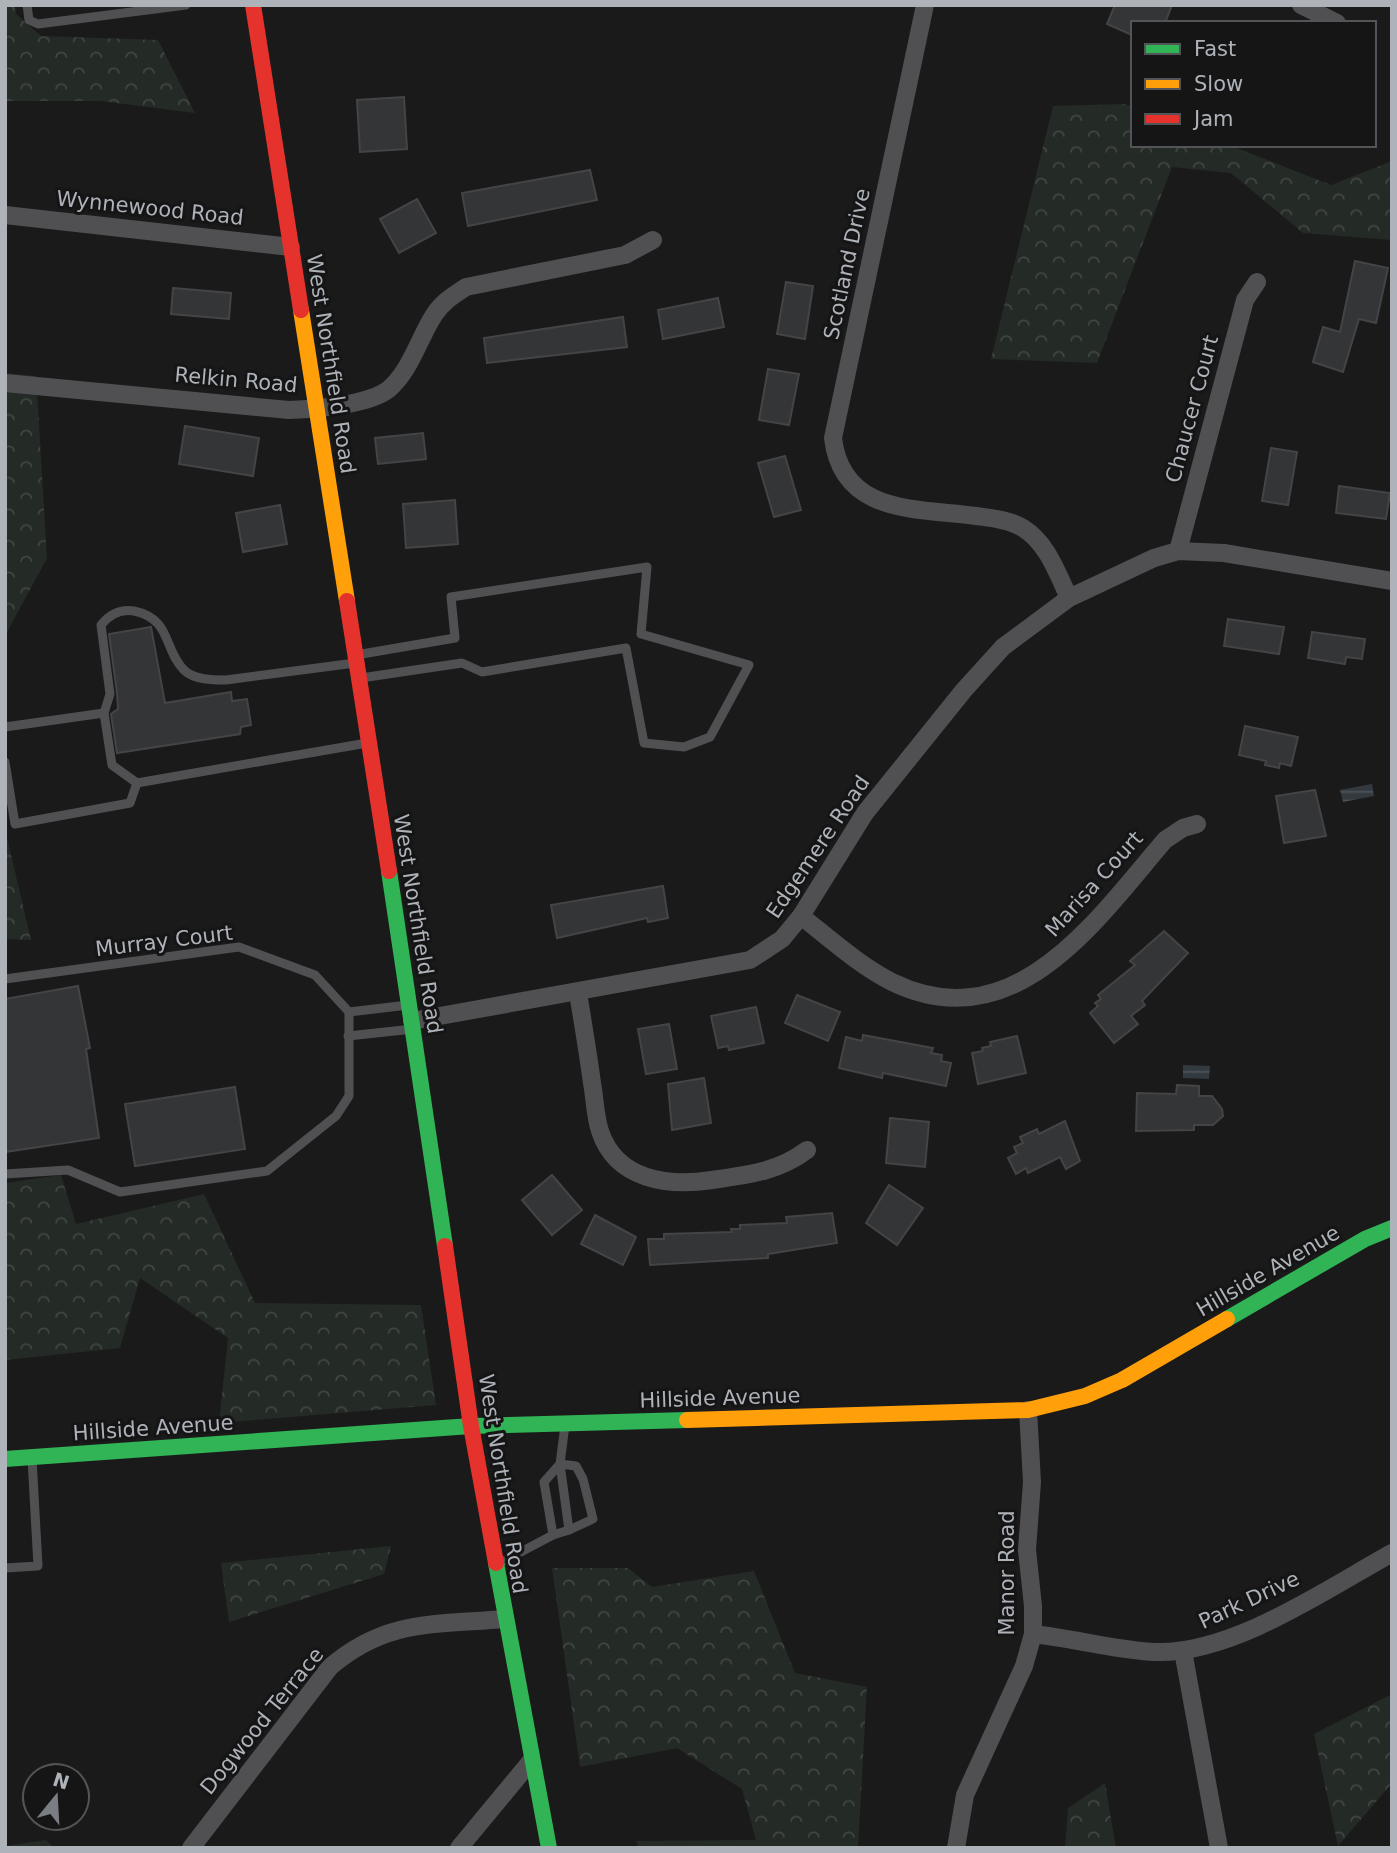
<svg xmlns="http://www.w3.org/2000/svg" width="1397" height="1853" viewBox="0 0 1397 1853" font-family="'DejaVu Sans',sans-serif">
<style>
.forest{fill:url(#forest-crowns)}
.water{fill:url(#water-rules)}
.building{fill:#343536;stroke:#444447;stroke-width:2}
.lines{fill:none;stroke-linecap:round;stroke-linejoin:round}
.lane{stroke:#505053;stroke-width:9}
.street{stroke:#505053;stroke-width:18}
.fast{stroke:#30b455;stroke-width:16}
.slow{stroke:#ff9f0a;stroke-width:16}
.jam{stroke:#e5322d;stroke-width:16}
.labels{text-anchor:middle;stroke-width:6;stroke-linejoin:round;paint-order:stroke}
.street-label{font-size:21px;fill:#aeb2b9;stroke:#151516}
</style>
<defs>
<pattern id="forest-crowns" width="20" height="18" patternUnits="userSpaceOnUse" patternTransform="scale(1.75)"><rect width="20" height="18" fill="#242a25"/><path d="M2 6a3 3 0 1 1 6 0M12 15a3 3 0 1 1 6 0" fill="none" stroke="#414643"/></pattern>
<pattern id="water-rules" width="6" height="5" patternUnits="userSpaceOnUse" patternTransform="scale(1.75)"><rect width="6" height="5" fill="#333a3f"/><path d="M0 2.5h6" fill="none" stroke="#4e5459"/></pattern>
</defs>
<rect width="100%" height="100%" fill="#1a1a1b"/>
<g class="forest">
<path d="M5,5h10l1,9 25,22 117,4 37,73 -94,-12h-96z"/>
<path d="M1125,104l8,3v38h96l102,40 61,-24v79l-89,-7 -72,-60 -59,-6 -75,196 -106,-4 62,-253z"/>
<path d="M5,373l31,3 11,182 -42,78z"/>
<path d="M5,829l26,111 -26,-1z"/>
<path d="M61,1175l15,49 128,-30 51,109 166,2 15,100 -217,18 9,-85 -88,-60 -20,70 -115,12v-177z"/>
<path d="M391,1546l-7,28 -155,48 -8,-59z"/>
<path d="M552,1568h76l24,19 102,-16 41,102 72,14 -9,161h-219l-3,-7 120,-1 -14,-51 -65,-41 -97,19z"/>
<path d="M1392,1694v89l-54,63 -24,-112z"/>
<path d="M1105,1783l11,65h-51l3,-40z"/>
<path d="M46,1840l8,8h-49v-2z"/>
</g>
<g class="water">
<path d="M1372,784l2,12 -31,6 -3,-12z"/>
<path d="M1183,1065l27,1 -1,13 -26,-1z"/>
</g>
<g class="building">
<path d="M1115,5h57l-7,18h-32l-1,12 -25,-11z"/>
<path d="M404,97l3,52 -47,3 -3,-52z"/>
<path d="M590,170l7,30 -129,26 -6,-33z"/>
<path d="M417,199l19,34 -37,20 -19,-34z"/>
<path d="M1355,261l33,7 -12,55 -17,-4 -16,53 -30,-10 10,-35 17,5z"/>
<path d="M786,282l27,4 -8,53 -28,-5z"/>
<path d="M173,288l58,5 -2,26 -58,-5z"/>
<path d="M718,298l6,29 -61,12 -5,-29z"/>
<path d="M623,317l4,30 -140,16 -3,-25z"/>
<path d="M768,369l31,5 -10,51 -30,-5z"/>
<path d="M185,426l74,12 -6,38 -74,-12z"/>
<path d="M423,433l3,26 -48,5 -3,-26z"/>
<path d="M1271,448l26,4 -9,53 -26,-4z"/>
<path d="M785,456l16,54 -27,7 -16,-54z"/>
<path d="M1339,486l51,7 -4,26 -50,-6z"/>
<path d="M455,500l3,44 -52,4 -3,-44z"/>
<path d="M280,505l7,39 -44,8 -7,-39z"/>
<path d="M1228,619l56,8 -5,27 -55,-8z"/>
<path d="M151,627l14,76 66,-11 1,9 15,-2 4,26 -10,2 -1,7 -123,19 -6,-39 7,-5 -1,-16 -8,-59z"/>
<path d="M1312,632l53,7 -3,20 -16,-2 -1,7 -37,-6z"/>
<path d="M1245,726l53,11 -7,29 -11,-3 -1,5 -14,-3 1,-4 -27,-6z"/>
<path d="M1315,790l11,46 -42,7 -8,-47z"/>
<path d="M663,886l5,32 -20,4 -1,-4 -90,20 -6,-33z"/>
<path d="M1164,931l24,22 -46,48 3,4 -14,11 7,8 -24,19 -24,-30 8,-7 -3,-3 6,-4 -3,-4 37,-30 -5,-4z"/>
<path d="M78,986l12,62 -4,1 13,89 -94,14v-153z"/>
<path d="M797,995l43,17 -12,29 -43,-18z"/>
<path d="M756,1007l8,36 -35,7 -1,-4 -10,2 -7,-32z"/>
<path d="M669,1024l8,45 -31,5 -8,-45z"/>
<path d="M863,1035l70,13 -2,5 11,2 -1,6 10,2 -5,23 -63,-13 -1,5 -43,-10 7,-31 16,4z"/>
<path d="M1017,1036l9,37 -48,11 -6,-31 11,-2 -1,-3 9,-2 -1,-4z"/>
<path d="M704,1078l7,45 -39,7 -4,-46z"/>
<path d="M1177,1085l22,1v10h13l10,13 1,7 -10,9h-19v5l-58,1 1,-38 39,1z"/>
<path d="M235,1087l10,62 -110,17 -10,-62z"/>
<path d="M890,1118l39,4 -4,45 -39,-4z"/>
<path d="M1065,1121l15,40 -14,8 -6,-12 -32,16 -2,-5 -10,6 -8,-16 9,-5 -3,-6 9,-4 -3,-6 17,-8 2,5z"/>
<path d="M552,1175l30,35 -30,25 -30,-35z"/>
<path d="M889,1185l34,23 -26,37 -31,-22z"/>
<path d="M832,1213l5,30 -69,11v4l-118,7 -2,-26h16v-5l68,-2 -1,-3h9v-4l47,-2 -1,-6z"/>
<path d="M595,1215l41,22 -13,28 -42,-21z"/>
</g>
<g class="lines">
<g class="lane">
<path d="M27,5l2,15 9,4 148,-19"/>
<path d="M356,655l99,-17 -4,-41 196,-30 -6,67 108,31 -39,72 -26,10 -40,-4 -18,-95 -144,24 -20,-9 -101,15"/>
<path d="M355,663l-129,17c-13,0 -32,0 -42,-10 -21,-21 -12,-51 -50,-59 -14,-2 -25,4 -33,14l9,69 -6,19 8,52 25,18 230,-40"/>
<path d="M5,727l99,-14"/>
<path d="M5,762l10,62 115,-21 7,-20"/>
<path d="M5,979l234,-32 76,28 34,37"/>
<path d="M349,1012l59,-7"/>
<path d="M348,1036l65,-7"/>
<path d="M5,1174l63,-4 52,22 147,-21 69,-55 13,-20v-84"/>
<path d="M553,1535l-9,-53 16,-18 16,2 7,13 10,40 -24,11"/>
<path d="M500,1563l53,-28 16,-5 -9,-66 5,-39"/>
<path d="M5,1568l33,-2 -6,-107"/>
</g>
<g class="street">
<path d="M925,5l-92,433c9,77 84,70 143,78 15,2 34,4 47,12 24,15 34,44 46,70"/>
<path d="M1301,5l36,18"/>
<path d="M5,215l286,32"/>
<path d="M5,383l284,27c25,-1 80,-5 100,-21 22,-19 30,-51 45,-74 8,-13 20,-20 32,-28l159,-32 28,-15"/>
<path d="M1178,551l67,-251 12,-18"/>
<path d="M801,916c29,23 58,49 91,66 123,60 205,-63 273,-142l18,-12 14,-4"/>
<path d="M578,993c5,30 10,60 14,90 3,16 3,33 8,48 16,49 68,56 112,49 35,-5 66,-8 95,-30"/>
<path d="M412,1021l338,-61 32,-21 19,-23 64,-103 99,-123 39,-43 66,-49 85,-40 24,-7 46,2 168,28"/>
<path d="M1033,1634c39,4 86,17 123,18 77,2 169,-62 236,-99"/>
<path d="M1183,1651l36,197"/>
<path d="M191,1848l139,-181c56,-48 104,-42 175,-48"/>
<path d="M459,1848l72,-87"/>
<path d="M956,1848l9,-53 59,-129 9,-32v-28l-6,-56 5,-68 -4,-72"/>
</g>
<g class="fast">
<path d="M389,871l56,375"/>
<path d="M1227,1319l138,-80 27,-11"/>
<path d="M5,1459l466,-33 216,-6"/>
<path d="M496,1563l53,285"/>
</g>
<g class="slow">
<path d="M301,310l46,291"/>
<path d="M687,1420l341,-10 57,-14 37,-16 105,-61"/>
</g>
<g class="jam">
<path d="M253,5l48,305"/>
<path d="M347,601l42,270"/>
<path d="M445,1246l26,180 25,137"/>
</g>
</g>
<g class="labels">
<g class="street-label">
<text transform="translate(150 208) rotate(6)" y="7">Wynnewood Road</text>
<text transform="translate(847 264) rotate(-78)" y="7">Scotland Drive</text>
<text transform="translate(331 364) rotate(81)" y="7">West Northfield Road</text>
<text transform="translate(236 380) rotate(5)" y="7">Relkin Road</text>
<text transform="translate(1192 409) rotate(-75)" y="7">Chaucer Court</text>
<text transform="translate(818 847) rotate(-56)" y="7">Edgemere Road</text>
<text transform="translate(1094 884) rotate(-48)" y="7">Marisa Court</text>
<text transform="translate(418 924) rotate(81)" y="7">West Northfield Road</text>
<text transform="translate(164 941) rotate(-7)" y="7">Murray Court</text>
<text transform="translate(1268 1271) rotate(-30)" y="7">Hillside Avenue</text>
<text transform="translate(720 1398) rotate(-2)" y="7">Hillside Avenue</text>
<text transform="translate(153 1428) rotate(-4)" y="7">Hillside Avenue</text>
<text transform="translate(503 1484) rotate(81)" y="7">West Northfield Road</text>
<text transform="translate(1007 1573) rotate(-90)" y="7">Manor Road</text>
<text transform="translate(1249 1600) rotate(-25)" y="7">Park Drive</text>
<text transform="translate(262 1721) rotate(-51)" y="7">Dogwood Terrace</text>
</g>
</g>
<rect width="1397" height="1853" fill="none" stroke="#aeb2b9" stroke-width="14"/>
<rect x="1131" y="21" width="245" height="126" fill="#151516" stroke="#525457" stroke-width="2"/>
<rect x="1145" y="44" width="35" height="10" fill="#30b455" stroke="#525457" stroke-width="2"/>
<text x="1194" y="56" font-size="21" fill="#aeb2b9">Fast</text>
<rect x="1145" y="79" width="35" height="10" fill="#ff9f0a" stroke="#525457" stroke-width="2"/>
<text x="1194" y="91" font-size="21" fill="#aeb2b9">Slow</text>
<rect x="1145" y="114" width="35" height="10" fill="#e5322d" stroke="#525457" stroke-width="2"/>
<text x="1194" y="126" font-size="21" fill="#aeb2b9">Jam</text>
<g transform="translate(56 1797) rotate(18)"><circle r="33" fill="#151516" stroke="#525457" stroke-width="2"/>
<path d="M0-5L12 26L0 18L-12 26Z" fill="#7a7d82"/>
<text y="-10" font-size="19" font-weight="bold" text-anchor="middle" fill="#aeb2b9">N</text>
</g>
</svg>
